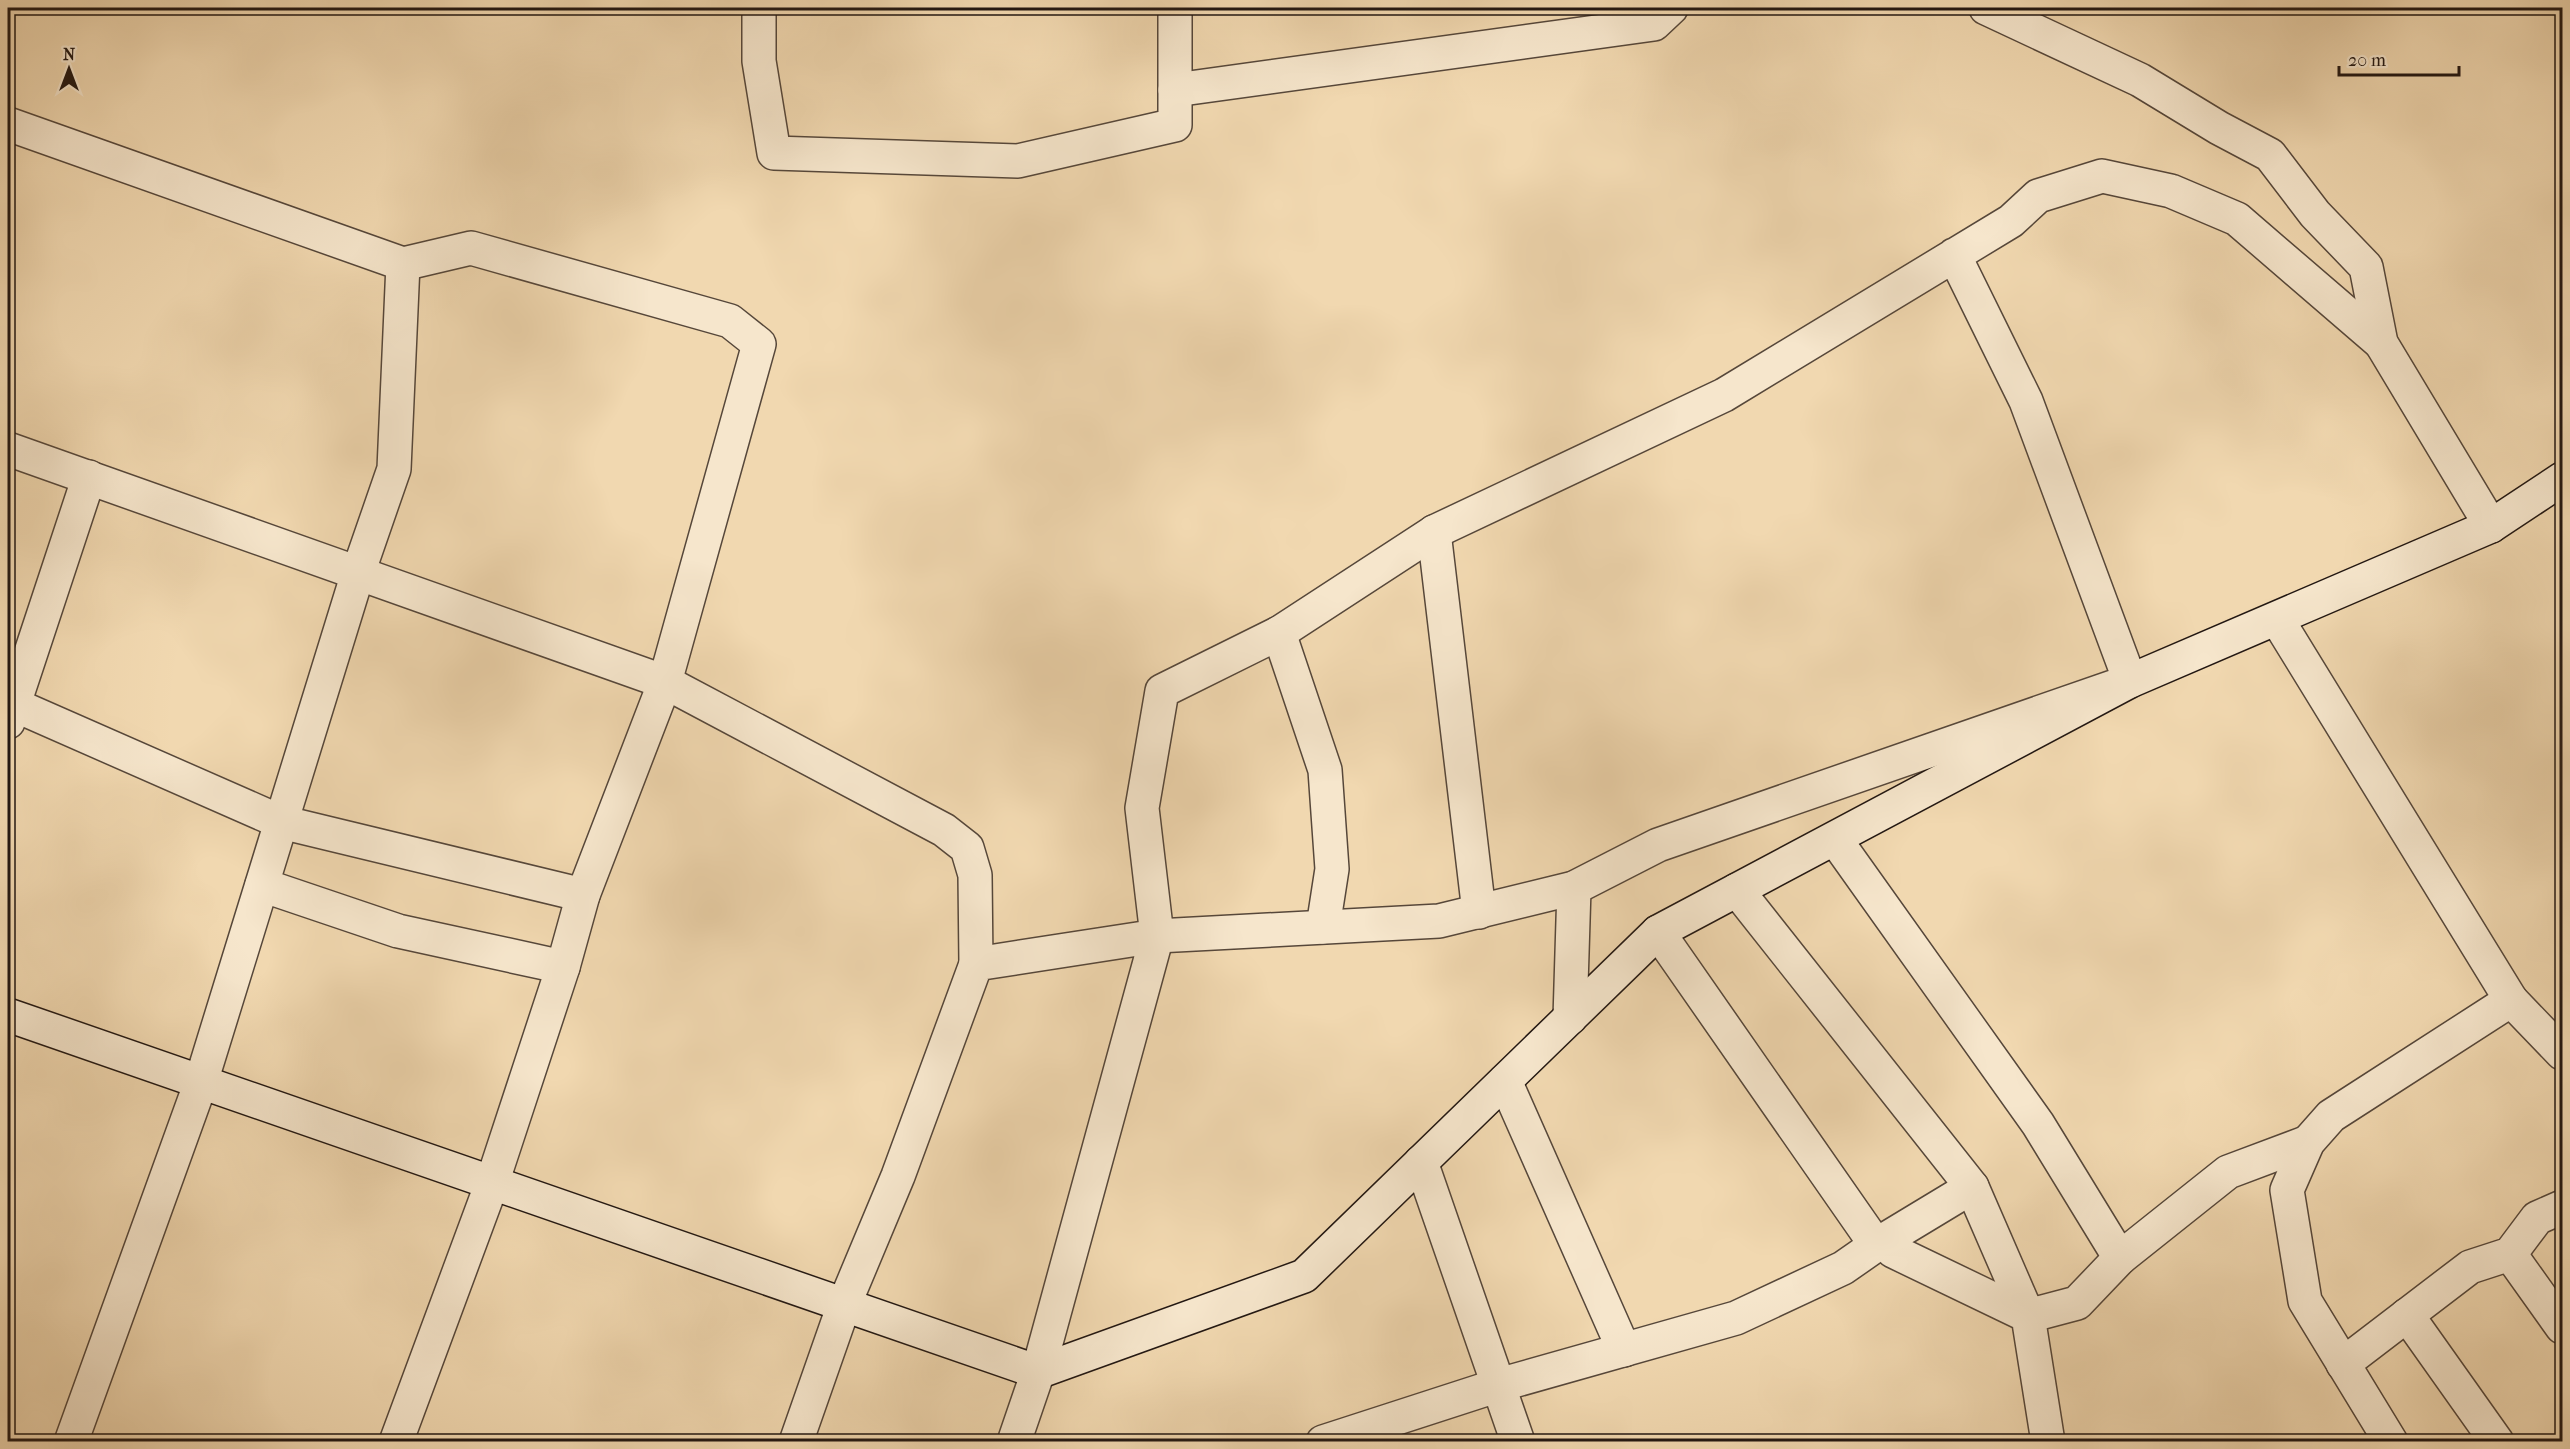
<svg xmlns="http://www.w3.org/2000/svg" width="2570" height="1449" viewBox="0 0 2570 1449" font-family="'IM FELL French Canon',serif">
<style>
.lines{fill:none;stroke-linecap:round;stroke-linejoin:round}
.street-casing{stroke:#56473a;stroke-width:36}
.secondary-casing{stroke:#221712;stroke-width:36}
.street{stroke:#f6e6cc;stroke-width:33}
.secondary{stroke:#f6e6cc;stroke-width:33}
</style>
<rect width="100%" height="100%" fill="#f1d8b0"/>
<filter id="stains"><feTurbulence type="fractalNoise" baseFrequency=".00333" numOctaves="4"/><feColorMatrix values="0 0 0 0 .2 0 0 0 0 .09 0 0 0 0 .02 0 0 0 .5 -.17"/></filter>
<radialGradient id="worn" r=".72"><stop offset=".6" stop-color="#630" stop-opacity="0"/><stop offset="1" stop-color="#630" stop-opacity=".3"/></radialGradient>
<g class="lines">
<defs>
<g id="street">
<path d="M759,8v53l15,92 244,8 157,-36v-117"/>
<path d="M1986,8l154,72 79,48 51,27 45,59 51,53 15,76 110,183"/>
<path d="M1175,90l479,-66 17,-16"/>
<path d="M8,124l395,140 -9,205 -36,104 -157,509 -130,360"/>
<path d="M1954,255l72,146 104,280 -472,164 -84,43 -135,33 -282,15 -15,-128 20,-117 117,-58 155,-101 290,-137 287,-174 27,-25 64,-20 69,15 66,28 144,124"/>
<path d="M8,449l657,233 279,148 23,18 8,27 1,89"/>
<path d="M1434,532l45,380"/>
<path d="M2277,619l234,381 -180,116 -23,26 -21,48 18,111 86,141"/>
<path d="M1279,633l46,137 7,99 -9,58"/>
<path d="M8,702l273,120 302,73"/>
<path d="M8,722l81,-245"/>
<path d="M262,885l136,46 165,36"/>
<path d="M1737,890l235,297 56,129 49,-13 43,-45 -82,-134 -203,-285"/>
<path d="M1658,932l218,313"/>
<path d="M2511,1000l51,53"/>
<path d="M1570,1018l4,-130"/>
<path d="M1505,1081l119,269"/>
<path d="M1421,1162l97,280"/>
<path d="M1893,1251l135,65 20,126"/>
<path d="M2510,1254l52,73"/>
<path d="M2120,1258l108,-86 80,-30"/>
<path d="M2407,1315l90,127"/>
<path d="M2343,1364l127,-97 40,-13 27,-36 25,-11"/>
<path d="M396,1442l96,-259 71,-216 20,-72 82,-213 94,-338 -29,-23 -259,-73 -68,16"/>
<path d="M796,1442l48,-137 54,-129 78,-212 181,-28 -119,436 -24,70"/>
<path d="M1323,1442l176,-57 237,-67 107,-50 33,-23 96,-58"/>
</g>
<path id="secondary" d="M8,1015l1030,357 266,-96 354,-344 472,-251 361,-155 71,-47"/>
</defs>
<use href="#street" class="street-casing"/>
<use href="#secondary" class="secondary-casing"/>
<use href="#street" class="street"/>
<use href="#secondary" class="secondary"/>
</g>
<rect width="2570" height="1449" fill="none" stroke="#f1d8b0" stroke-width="30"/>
<rect x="9" y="9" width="2552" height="1431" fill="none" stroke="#221712" stroke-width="3"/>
<rect x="15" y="15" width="2540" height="1419" fill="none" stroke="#221712" stroke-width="1.5"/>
<g transform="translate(69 69)" stroke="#f6e6cc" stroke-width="4.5" paint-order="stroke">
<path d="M0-4.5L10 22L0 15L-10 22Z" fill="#221712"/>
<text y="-9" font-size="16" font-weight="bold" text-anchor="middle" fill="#221712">N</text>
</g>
<path d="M2339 66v9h120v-9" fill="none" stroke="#221712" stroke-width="3"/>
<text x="2348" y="66" font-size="18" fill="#221712" stroke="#f6e6cc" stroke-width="4.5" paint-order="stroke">20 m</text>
<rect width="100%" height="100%" filter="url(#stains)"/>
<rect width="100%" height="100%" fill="url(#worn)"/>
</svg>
